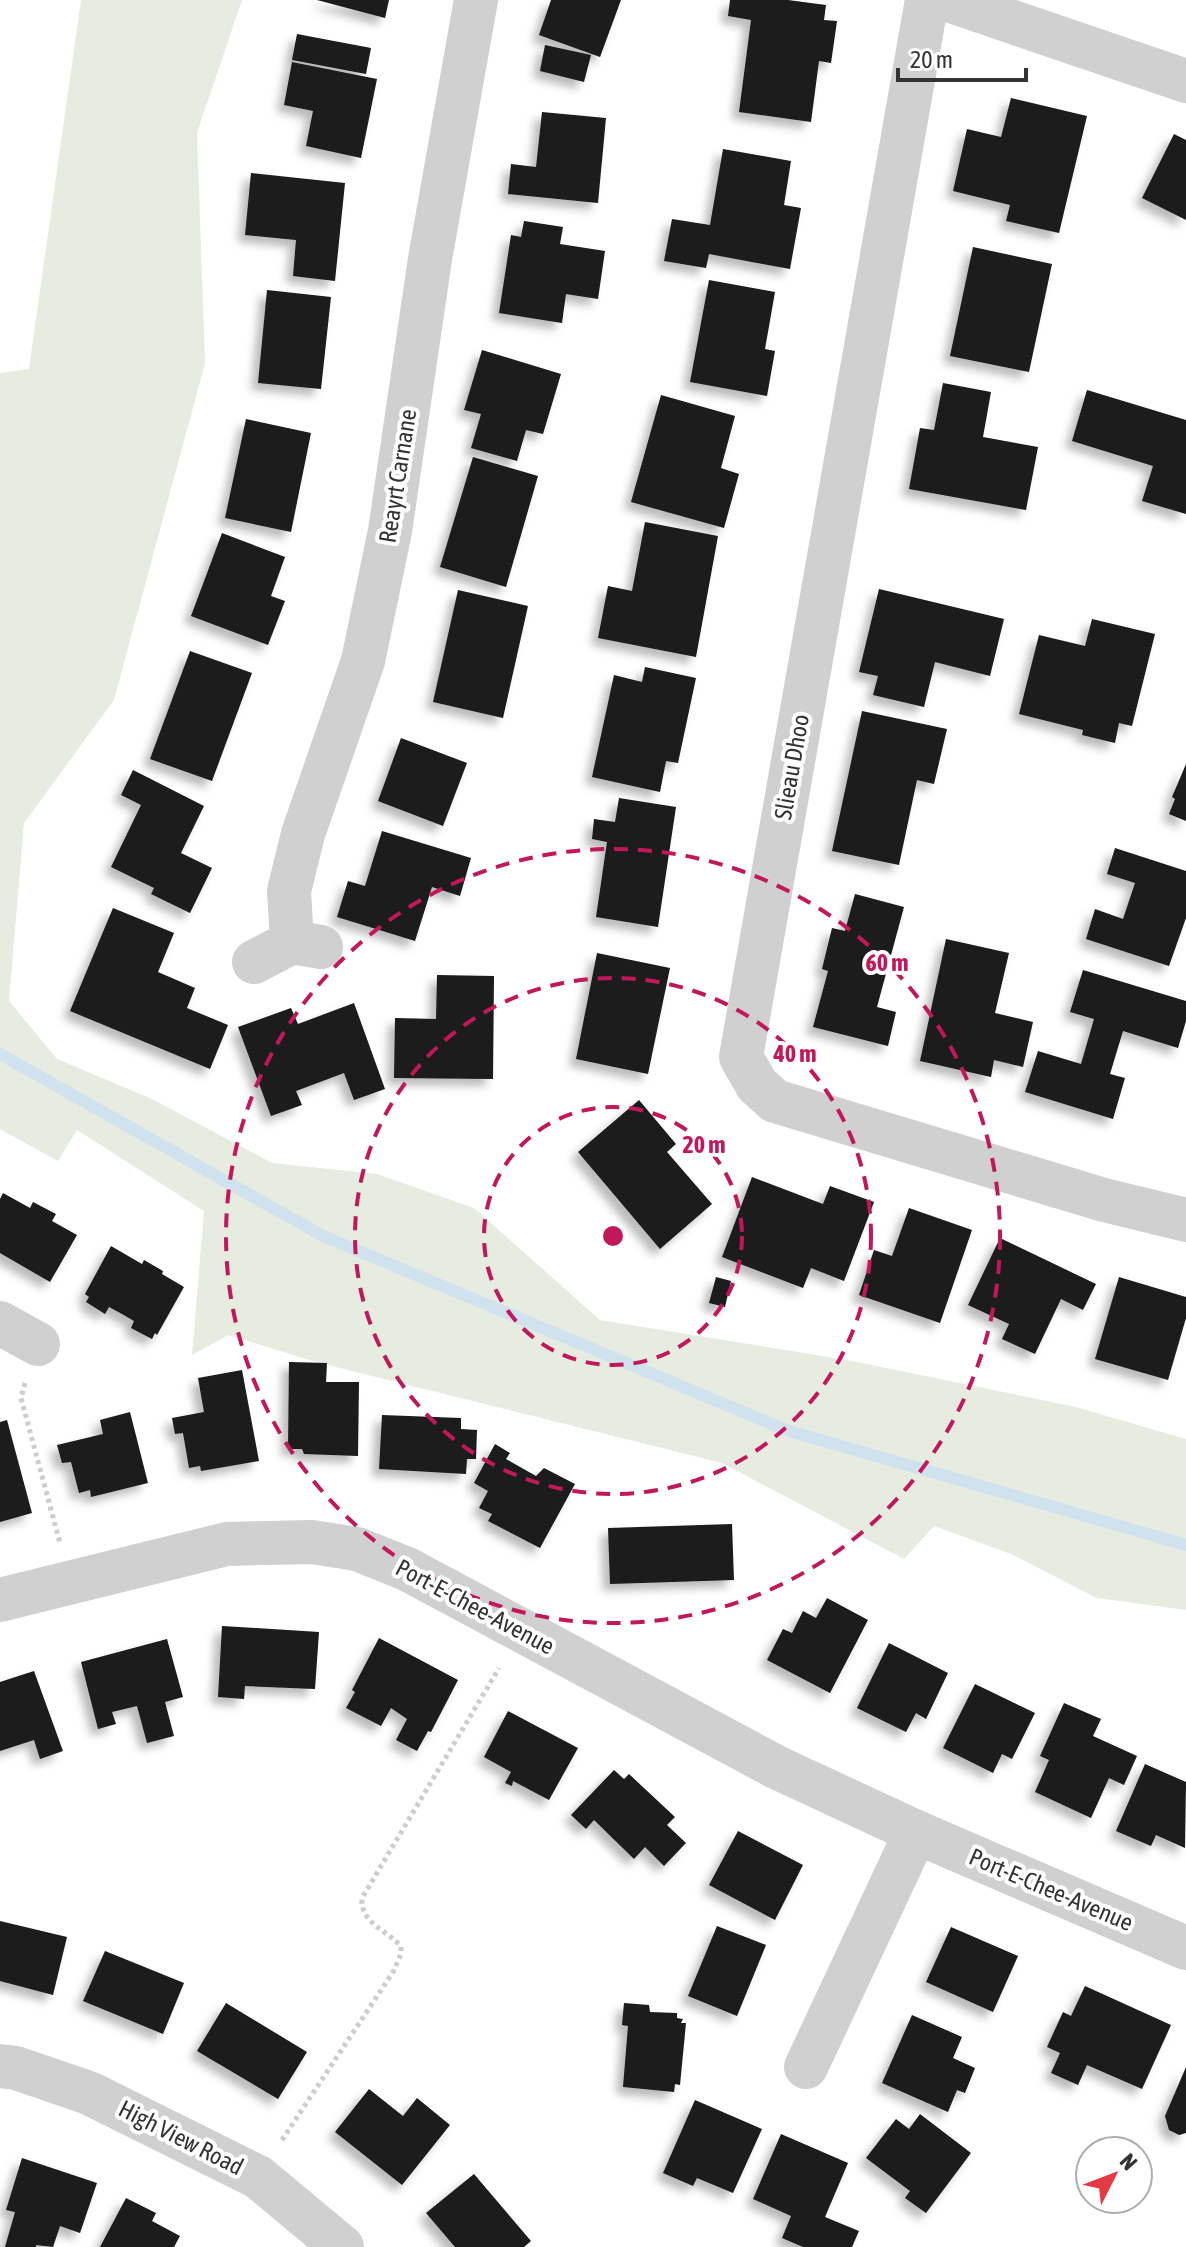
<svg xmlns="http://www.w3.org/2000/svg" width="1186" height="2247" viewBox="0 0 1186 2247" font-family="'Asap Condensed',sans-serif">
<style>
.green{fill:#e6ecdf}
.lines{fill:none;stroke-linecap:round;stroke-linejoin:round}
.stream{stroke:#cfe2ee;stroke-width:12}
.building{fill:#1a1a1a;filter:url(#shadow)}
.path{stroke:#cdcdcd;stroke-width:5;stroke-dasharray:4 4;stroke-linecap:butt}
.minor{stroke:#d0d0d0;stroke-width:44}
.ring{fill:none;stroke:#c2185b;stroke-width:4;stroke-dasharray:14 10}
.labels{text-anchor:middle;stroke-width:8;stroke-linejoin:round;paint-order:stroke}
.street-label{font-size:24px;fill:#333;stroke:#fff}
.centre{fill:#c2185b;stroke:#fff;stroke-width:4}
.ring-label{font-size:24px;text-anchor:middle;font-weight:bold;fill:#c2185b;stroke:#fff;stroke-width:8;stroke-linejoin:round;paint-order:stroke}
</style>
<defs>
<filter id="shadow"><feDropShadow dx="-7" dy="7" stdDeviation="4" flood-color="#0004"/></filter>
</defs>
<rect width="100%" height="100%" fill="#fff"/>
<path class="green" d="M81,0h161l-45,133 8,230 -91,337 -90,123 -15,178 48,58 95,40 120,64 105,11 97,34 126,112 247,40 229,47 110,32v171l-89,-12 -86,-44 -77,-28 -30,33 -182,-96 -406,-101 -88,-27 -36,20 12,-144 -127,-81 -19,31 -58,-32v-756l29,-4z"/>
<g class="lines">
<path class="stream" d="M0,1054l323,182 463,194 400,115"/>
</g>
<g class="building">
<path d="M317,0h72l-4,18z"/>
<path d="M551,0h70l-21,57 -61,-22z"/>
<path d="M730,0h58l38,5 -2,15 13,1 -6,42 -12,-2 -8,61 -72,-10 12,-92 -23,-4z"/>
<path d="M297,34l74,14 -5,26 -74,-14z"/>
<path d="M545,45l46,10 -7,27 -44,-11z"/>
<path d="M292,62l85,17 -16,79 -55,-12 7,-35 -29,-6z"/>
<path d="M1011,98l76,18 -28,117 -53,-12 4,-16 -57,-14 14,-62 34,8z"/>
<path d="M542,112l64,6 -8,85 -90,-9 3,-30 25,3z"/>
<path d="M1174,134l12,6v80l-44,-22z"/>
<path d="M723,149l68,12 -7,44 17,3 -11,61 -81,-15 -3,14 -42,-7 8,-42 38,6z"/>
<path d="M251,173l94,10 -10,98 -42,-5 3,-36 -51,-5z"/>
<path d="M524,221l39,6 -3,17 45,7 -7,48 -32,-5 -4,29 -63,-10 12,-78 10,2z"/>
<path d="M973,247l79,17 -23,108 -79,-16z"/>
<path d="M709,280l66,12 -10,57 10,2 -8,45 -77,-14z"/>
<path d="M267,290l64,7 -10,92 -63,-6z"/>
<path d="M482,350l79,24 -18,60 -17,-4 -9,31 -46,-13 10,-34 -17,-4z"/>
<path d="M943,383l48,9 -8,45 55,10 -12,63 -117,-21 11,-61 14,2z"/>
<path d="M1087,390l99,30v94l-44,-13 11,-35 -81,-25z"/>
<path d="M661,395l74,21 -14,52 18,6 -15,54 -93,-26z"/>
<path d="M246,419l65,14 -20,99 -66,-14z"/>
<path d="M473,457l65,19 -32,111 -66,-20z"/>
<path d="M645,522l73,14 -22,121 -98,-19 10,-52 24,5z"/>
<path d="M222,533l63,24 -14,39 14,5 -17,44 -77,-29z"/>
<path d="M879,589l125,30 -14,57 -55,-14 -11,45 -51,-12 5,-19 -19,-4z"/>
<path d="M458,590l70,16 -25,112 -70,-16z"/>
<path d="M1092,619l63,15 -23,92 -13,-3 -4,20 -33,-8 1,-5 -64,-16 20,-79 46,11z"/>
<path d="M190,651l62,22 -40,108 -62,-22z"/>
<path d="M645,667l51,11 -18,85 -12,-2 -6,31 -68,-15 22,-102 28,7z"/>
<path d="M862,711l85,18 -13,55 -17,-4 -18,85 -67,-14z"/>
<path d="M401,738l66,25 -24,63 -65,-25z"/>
<path d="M1186,764v57l-17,-7 6,-15 -3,-2z"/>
<path d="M133,770l71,36 -23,47 31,15 -22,45 -39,-19 3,-6 -43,-21 30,-62 -20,-10z"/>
<path d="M619,798l57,9 -18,120 -62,-10 11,-75 -15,-3 2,-20 21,3z"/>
<path d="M382,831l89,27 -11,38 -28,-9 -17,54 -78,-24 11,-36 17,5z"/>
<path d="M1115,848l71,23v47l-17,48 -83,-27 9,-30 28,10 12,-36 -28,-9z"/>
<path d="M855,894l49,13 -27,100 19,5 -8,34 -75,-19 15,-56 -6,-2 10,-41 13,3z"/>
<path d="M113,908l61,25 -16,39 37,16 -8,20 41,17 -18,44 -140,-58z"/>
<path d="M946,939l63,14 -14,60 38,9 -10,45 -29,-7 -3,17 -71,-16z"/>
<path d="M597,953l73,15 -22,106 -72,-15z"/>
<path d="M1083,970l103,31v20l-8,27 -55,-17 -13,43 15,4 -12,41 -88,-27 13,-41 43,13 13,-45 -24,-7z"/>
<path d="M437,975l57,1 -1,103 -99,-1 1,-60 41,1z"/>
<path d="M354,1003l31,86 -31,11 -10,-27 -48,18 6,14 -31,11 -33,-89 53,-19 7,16z"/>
<path d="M639,1100l37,44 -9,8 45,52 -52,45 -82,-97z"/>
<path d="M752,1177l71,27 7,-18 44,16 -30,79 -33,-13 -8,20 -81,-31z"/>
<path d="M3,1193l27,15 3,-6 23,12 -4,7 25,14 -27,47 -50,-29v-54z"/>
<path d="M909,1208l63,22 -32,93 -81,-28 15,-45 18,6z"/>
<path d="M1000,1238l96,46 -13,26 -22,-11 -26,55 -33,-15 7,-15 -41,-19z"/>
<path d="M111,1246l31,18 2,-4 19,11 -1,3 22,13 -27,48 -2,-2 -3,6 -21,-11 3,-7 -12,-7 -13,-7 -4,7 -19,-12 3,-5 -4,-3z"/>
<path d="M716,1277l15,4 -6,26 -16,-4z"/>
<path d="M1119,1277l67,20v21l-18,62 -73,-21z"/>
<path d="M289,1362l38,1 -1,19h33l-1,74 -54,-2 -2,-5h-14z"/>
<path d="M242,1370l17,91 -58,10 -1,-5 -11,2 -6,-35 -8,1 -3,-16 32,-6 -6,-34z"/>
<path d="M130,1412l18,71 -57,14 -1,-7 -11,3 -8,-31 -9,1 -5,-18 46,-11 -3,-14z"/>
<path d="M382,1415l79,3v11l16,1 -1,29h-9l-1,15 -87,-5z"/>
<path d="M7,1420l25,93 -32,9v-100z"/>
<path d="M495,1444l15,9 -4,6 30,17 8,-8 31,16 -35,64 -52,-27 4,-7 -13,-6 9,-17 -14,-8z"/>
<path d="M732,1524l2,56 -124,4 -2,-56z"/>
<path d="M827,1598l41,22 -38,73 -63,-33 16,-31 9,4 11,-22 13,7z"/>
<path d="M222,1626l97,6 -4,57 -70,-3 -1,13 -26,-2z"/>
<path d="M379,1638l79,42 -27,52 -3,-1 -11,20 -21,-11 11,-21 -16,-11 -10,18 -35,-18 9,-16 -3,-2z"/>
<path d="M167,1639l16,58 -18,5 9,34 -27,7 -10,-37 -25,6 4,12 -18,5 -17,-67z"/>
<path d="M889,1643l59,30 -22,46 -10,-6 -10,19 -49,-24z"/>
<path d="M34,1671l29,80 -23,8 -6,-19 -34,11v-69z"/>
<path d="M975,1684l60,29 -23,46 -10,-5 -9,19 -50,-25z"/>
<path d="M1064,1703l37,16 -8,17 44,20 -13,29 -15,-7 -18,40 -56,-26 14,-32 -9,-4z"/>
<path d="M508,1711l70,37 -29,52 -36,-19 -1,5 -7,-3 6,-11 -27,-15z"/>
<path d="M1145,1764l41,18 -1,66 -29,-13 -5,11 -35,-15z"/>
<path d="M614,1770l10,9 5,-5 46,43 -8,8 19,18 -22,23 -19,-19 -11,12 -40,-39 -8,9 -15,-14z"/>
<path d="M738,1831l65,34 -28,55 -66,-35z"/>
<path d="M0,1921l67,16 -14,58 -53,-14z"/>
<path d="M717,1926l49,19 -29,71 -49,-20z"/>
<path d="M951,1927l67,29 -25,56 -67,-30z"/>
<path d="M105,1951l79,32 -21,51 -80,-33z"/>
<path d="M1085,1986l86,39 -29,64 -55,-24 -9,20 -27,-12 9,-20 -13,-6 16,-35 8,4z"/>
<path d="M226,2003l81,49 -29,47 -81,-48z"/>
<path d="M624,2003l25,2 1,7 27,1v5l6,1 -2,4h5l-6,62 -5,-1 -1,8 -51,-5 5,-61 -6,-1z"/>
<path d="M912,2015l50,22 -9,21 22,10 -10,25 -8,-3 -9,22 -66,-29z"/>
<path d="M1186,2067v66l-7,2 -10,-5 -4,-14z"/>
<path d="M369,2089l34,27 14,-18 33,27 -48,60 -67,-53z"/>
<path d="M695,2100l67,29 -29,64 -36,-15 -4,8 -30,-13z"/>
<path d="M920,2114l51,39 -45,60 -21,-15 5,-7 -44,-33 30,-39 13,10z"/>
<path d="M781,2134l67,29 -23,54 34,14 -7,16h-49l-21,-9 9,-22 -38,-17z"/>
<path d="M22,2158l75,25 -17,50 -20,-7 -7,21 -17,-2v2h-31l10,-35 -9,-2z"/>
<path d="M474,2174l57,67 -7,6h-69l-29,-34z"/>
<path d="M126,2198l30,15 -4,8 28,15 -6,11h-74z"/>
</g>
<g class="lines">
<g class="path">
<path d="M25,1383l-4,15 39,145"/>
<path d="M282,2140l111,-168 8,-18v-7c-13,-17 -41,-23 -39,-49l137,-230"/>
</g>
<g class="minor">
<path d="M927,0l-186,1057 16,28 18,16 329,99 82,20"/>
<path d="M948,0l238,81"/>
<path d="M292,942l-3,-51 14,-57 60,-173 27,-130 40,-272 46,-259"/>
<path d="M254,962l38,-20 29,5"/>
<path d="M0,1323l38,21"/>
<path d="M0,1600l227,-56 85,-2 45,7 50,20 369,198 140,65 270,116"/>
<path d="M0,2066l16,2 73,25 169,84 84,70"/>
<path d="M806,2067l110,-235"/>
</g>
</g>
<g class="ring">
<circle cx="613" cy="1236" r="129"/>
<circle cx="613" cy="1236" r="258"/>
<circle cx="613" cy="1236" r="387"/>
</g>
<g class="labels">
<g class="street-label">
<text transform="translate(398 476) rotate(-81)" y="8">Reayrt Carnane</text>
<text transform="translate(792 767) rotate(-80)" y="8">Slieau Dhoo</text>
<text transform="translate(475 1607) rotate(28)" y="8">Port-E-Chee-Avenue</text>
<text transform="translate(1051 1890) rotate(23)" y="8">Port-E-Chee-Avenue</text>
<text transform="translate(181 2138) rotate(27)" y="8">High View Road</text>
</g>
</g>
<circle cx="613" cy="1236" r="12" class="centre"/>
<g class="ring-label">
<text x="887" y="971">60 m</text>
<text x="795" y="1062">40 m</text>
<text x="704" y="1153">20 m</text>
</g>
<g transform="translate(1114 2175) rotate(48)"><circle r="38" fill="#ffffff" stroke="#adadad" stroke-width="2"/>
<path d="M0-6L14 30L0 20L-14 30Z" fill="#e63946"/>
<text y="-12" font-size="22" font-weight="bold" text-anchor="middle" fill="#333333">N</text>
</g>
<path d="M898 68v12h128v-12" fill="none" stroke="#333333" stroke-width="4"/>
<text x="910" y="68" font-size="24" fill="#333333" stroke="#ffffff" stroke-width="6" paint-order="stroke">20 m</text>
</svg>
